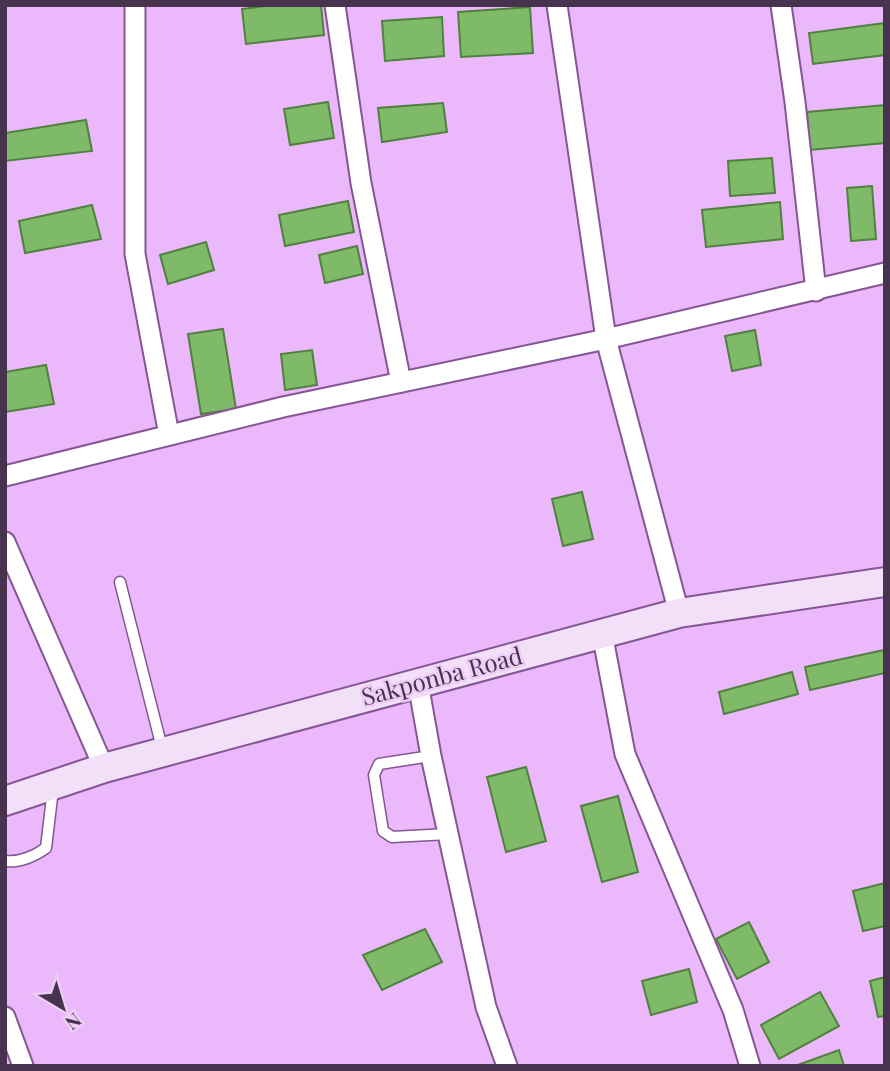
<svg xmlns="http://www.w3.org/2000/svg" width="890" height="1071" viewBox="0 0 890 1071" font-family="'Playfair Display',serif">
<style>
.building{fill:#7eba68;stroke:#528040;stroke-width:2}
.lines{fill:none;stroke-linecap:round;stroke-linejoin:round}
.service-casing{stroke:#855694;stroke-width:13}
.minor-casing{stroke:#855694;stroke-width:23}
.secondary-casing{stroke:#855694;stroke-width:32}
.service{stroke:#fff;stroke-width:10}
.minor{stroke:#fff;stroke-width:19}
.secondary{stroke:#f2e0f8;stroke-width:28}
.labels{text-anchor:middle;stroke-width:5;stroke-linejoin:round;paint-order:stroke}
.street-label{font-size:24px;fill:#47334e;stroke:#edcef7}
</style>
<rect width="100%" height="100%" fill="#ebb8fc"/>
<g class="building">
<path d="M272,5h49l3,30 -78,9 -4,-35z"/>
<path d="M530,7l3,46 -72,4 -3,-45z"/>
<path d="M442,17l2,39 -59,5 -3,-40z"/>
<path d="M885,23v32l-72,9 -4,-31z"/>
<path d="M328,102l6,36 -44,7 -6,-36z"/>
<path d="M443,103l4,29 -65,10 -4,-34z"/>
<path d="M885,105v38l-75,7 -3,-38z"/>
<path d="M86,120l6,31 -87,10v-28z"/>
<path d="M772,158l3,35 -45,3 -2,-35z"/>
<path d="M872,186l4,53 -25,2 -4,-53z"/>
<path d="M348,201l6,31 -69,14 -6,-31z"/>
<path d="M780,202l3,37 -77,8 -4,-37z"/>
<path d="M92,205l9,34 -76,14 -6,-32z"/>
<path d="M206,242l8,28 -46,14 -8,-29z"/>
<path d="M357,246l6,28 -38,9 -6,-28z"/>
<path d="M223,329l13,80 -35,5 -13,-80z"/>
<path d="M755,330l6,35 -29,6 -7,-35z"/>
<path d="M312,350l5,35 -32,5 -4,-36z"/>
<path d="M46,365l8,39 -49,8v-40z"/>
<path d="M582,492l11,47 -30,7 -11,-47z"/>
<path d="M884,650l1,23 -75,17 -5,-23z"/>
<path d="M792,672l6,22 -74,20 -5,-22z"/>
<path d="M526,767l20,74 -40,11 -19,-75z"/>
<path d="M618,796l20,76 -36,10 -21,-76z"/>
<path d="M885,883v43l-22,5 -10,-40z"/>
<path d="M749,922l20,40 -32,17 -21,-40z"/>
<path d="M425,929l17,33 -60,28 -19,-35z"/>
<path d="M689,969l8,33 -46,13 -9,-34z"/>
<path d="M885,977v39l-7,1 -8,-36z"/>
<path d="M820,992l19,34 -60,33 -18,-34z"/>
<path d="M839,1050l5,16h-49z"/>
</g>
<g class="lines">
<defs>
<g id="service">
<path d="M120,582l42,166"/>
<path d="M431,756l-52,8 -5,11 9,56 9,6 56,-3"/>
<path d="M5,861c14,2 30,-5 41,-13l7,-59"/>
</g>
<g id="minor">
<path d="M135,5v249l34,181"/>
<path d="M335,5l26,178 40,199"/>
<path d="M557,5l49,334 73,274"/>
<path d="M781,5l14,97 21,189"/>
<path d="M5,476l278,-69 323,-68 279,-66"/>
<path d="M5,542l99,226"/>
<path d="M602,633l23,121 108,256 17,56"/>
<path d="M418,683l13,73 55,251 21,59"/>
<path d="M5,1017l18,49"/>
</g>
<path id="secondary" d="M5,801l99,-33 575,-155 206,-31"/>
</defs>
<use href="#service" class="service-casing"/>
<use href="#minor" class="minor-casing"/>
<use href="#secondary" class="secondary-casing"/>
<use href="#service" class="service"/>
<use href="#minor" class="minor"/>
<use href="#secondary" class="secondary"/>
</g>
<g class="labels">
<g class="street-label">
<text transform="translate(442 677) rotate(-15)" y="8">Sakponba Road</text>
</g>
</g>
<rect width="890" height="1071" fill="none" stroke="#47334e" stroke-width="14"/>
<g transform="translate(63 1008) rotate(142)" stroke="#edcef7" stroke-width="5" paint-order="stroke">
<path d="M0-5L12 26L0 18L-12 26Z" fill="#47334e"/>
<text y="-10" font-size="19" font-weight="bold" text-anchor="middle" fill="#47334e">N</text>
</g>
</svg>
